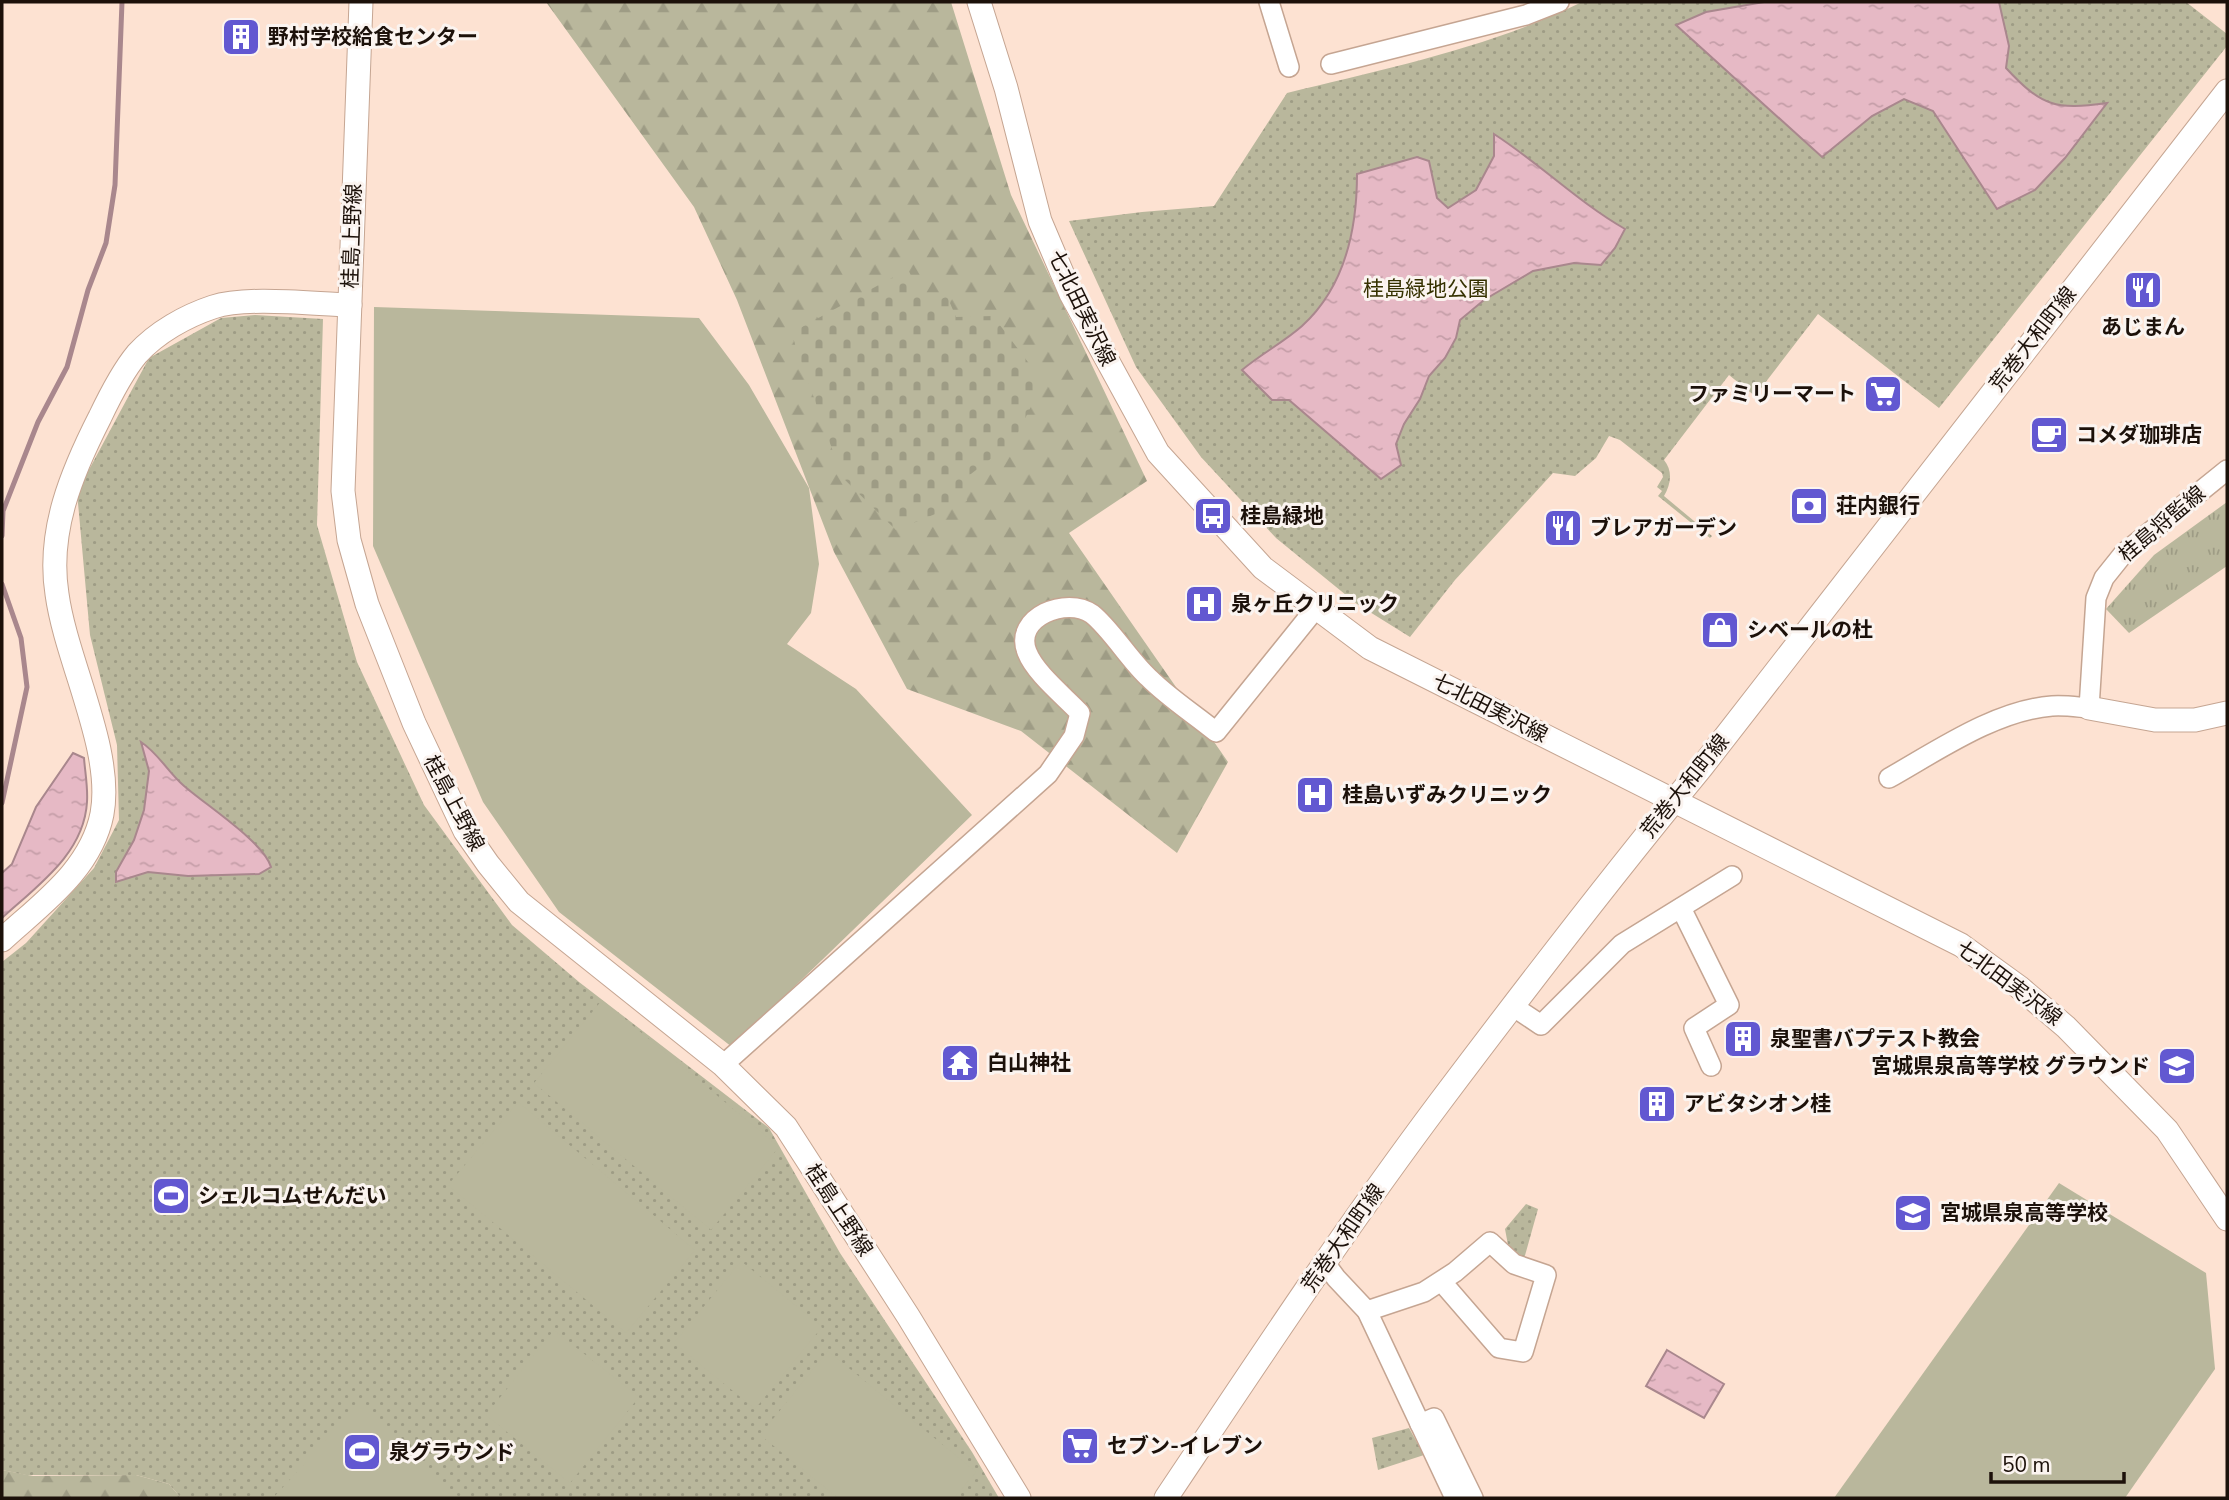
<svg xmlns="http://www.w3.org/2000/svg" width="2229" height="1500" viewBox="0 0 2229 1500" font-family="'Nunito Sans','Noto Sans JP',sans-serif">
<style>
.grass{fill:url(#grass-tufts)}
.forest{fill:url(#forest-firs)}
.cemetery{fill:url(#cemetery-stones)}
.park{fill:url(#park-dots)}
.pitch{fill:#b9b79c}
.water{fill:url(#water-ripples);stroke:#a9878d;stroke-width:2}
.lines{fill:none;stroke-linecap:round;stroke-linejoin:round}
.stream{stroke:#a9878d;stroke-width:5}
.minor-casing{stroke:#c5a592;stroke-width:22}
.tertiary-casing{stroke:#c5a592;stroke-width:25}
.minor{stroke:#fff;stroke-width:19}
.tertiary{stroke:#fff;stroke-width:23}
.labels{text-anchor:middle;stroke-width:6;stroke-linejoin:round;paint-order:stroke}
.poi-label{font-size:21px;font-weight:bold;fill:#1c110a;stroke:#fbf4f0;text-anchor:start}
.street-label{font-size:21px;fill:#1c110a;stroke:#fbf4f0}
.park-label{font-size:21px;fill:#353100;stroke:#fbf4f0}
</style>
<defs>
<pattern id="grass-tufts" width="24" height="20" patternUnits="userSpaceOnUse" patternTransform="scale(1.75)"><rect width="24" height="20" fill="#b9b79c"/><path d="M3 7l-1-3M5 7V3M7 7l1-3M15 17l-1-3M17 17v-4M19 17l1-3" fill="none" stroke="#9e9c85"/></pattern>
<pattern id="forest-firs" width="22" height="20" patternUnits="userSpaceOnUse" patternTransform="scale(1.75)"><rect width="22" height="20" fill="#b9b79c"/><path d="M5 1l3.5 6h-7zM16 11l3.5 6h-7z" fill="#9e9c85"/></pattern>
<pattern id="cemetery-stones" width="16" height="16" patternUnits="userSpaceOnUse" patternTransform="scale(1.75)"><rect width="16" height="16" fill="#b9b79c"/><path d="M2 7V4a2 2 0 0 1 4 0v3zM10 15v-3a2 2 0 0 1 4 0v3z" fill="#9e9c85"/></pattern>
<pattern id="park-dots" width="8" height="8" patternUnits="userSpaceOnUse" patternTransform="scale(1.75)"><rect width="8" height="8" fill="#b9b79c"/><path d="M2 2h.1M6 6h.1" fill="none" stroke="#9e9c85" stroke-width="1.8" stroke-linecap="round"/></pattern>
<pattern id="water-ripples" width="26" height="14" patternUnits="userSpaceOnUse" patternTransform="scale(1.75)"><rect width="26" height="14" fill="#e6b9c5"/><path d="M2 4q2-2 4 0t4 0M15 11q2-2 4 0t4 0" fill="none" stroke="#c59ea8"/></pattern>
</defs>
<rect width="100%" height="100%" fill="#fde2d2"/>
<path class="grass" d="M2227,502v64l-98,67 -23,-24 48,-54z"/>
<g class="forest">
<path d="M546,2h405l60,193 136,286 -78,52 159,229 -51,91 -156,-122 -114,-42 -73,-137 -97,-252 -43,-93z"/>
<path d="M2,1470l31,6 103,-1 33,9 12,14h-179z"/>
</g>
<path class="cemetery" d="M908,269l17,38 22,-11 9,21 37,-1 50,66 -29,59 -51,39 4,21 -71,29 -54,-53 -51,-144z"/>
<g class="park">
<path d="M1582,2h604l41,32v12l-288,362 -121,-94 -63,82 -26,-21 -65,85c9,11 7,24 0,36l48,40 -2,2 -52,-42 4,-5 -5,-4 6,-10 -1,-4 -42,-33 -11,-4 -13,22 -21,18 -22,-3 -98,107 -45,57 -53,-33 -81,-66 -75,-81 -65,-90 -67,-146 73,-9 72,-6 73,-113c100,-25 202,-45 295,-91z"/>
<path d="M255,315l68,4 -6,206 40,137 67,143 88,120 67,57 190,146 71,125 132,199 27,46h-818l-12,-14 -33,-9h-110l-24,-5v-508l24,-19 68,-75 25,-48 -2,-75 -27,-110 -13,-143 72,-134 72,-40z"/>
<path d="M1526,1204l12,5 -14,50 -16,-14 -3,-16z"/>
<path d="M1409,1428l15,27 -46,15 -6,-32z"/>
</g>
<g class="pitch">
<path d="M374,307l325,11 50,67 60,103 10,76 -8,49 -24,31 69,45 116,126 -240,232 -173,-135 -76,-110 -110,-256z"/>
<path d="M602,1000l177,147 -68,83 -177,-147z"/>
<path d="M518,1102l177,148 -69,83 -178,-148z"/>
<path d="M2059,1183l147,90 9,96 -90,129h-291z"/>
<path d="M741,1261l81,66 -67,82 -81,-66z"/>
<path d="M554,1330l85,67 -69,86 -84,-68z"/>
<path d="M828,1351l148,121 -22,26h-116l-78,-63z"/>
<path d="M358,1405l102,93h-187z"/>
</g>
<g class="water">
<path d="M1764,2h235l10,44 -3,22c36,39 50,42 101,35l-42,55 -30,32 -38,19 -64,-98 -29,-12 -32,17 -50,41 -146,-132 30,-13z"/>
<path d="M1494,134c45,29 84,68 131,95l-10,19 -14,17 -27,-2 -41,8 -49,29 -24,20 -4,18 -11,20 -16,18 -9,23 -16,25 -8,20 5,21 -20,14 -92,-79h-17l-30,-30c19,-16 42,-28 60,-44 43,-39 55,-96 55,-152l60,-17 12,4 8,37 11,10 28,-18 18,-34z"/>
<path d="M141,742c17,11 27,30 42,43 21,19 81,57 88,82l-12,7 -71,2 -40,-4 -32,10v-10l18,-32 10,-30 5,-39z"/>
<path d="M73,753l11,5c1,14 4,29 3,44 -3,52 -50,84 -85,116v-45l10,-9 24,-57z"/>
<path d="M1667,1350l57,34 -20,34 -58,-32z"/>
</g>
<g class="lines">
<g class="stream">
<path d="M2,536l1,-25 35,-89 29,-55 21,-77 18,-47 9,-58 7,-183"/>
<path d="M2,584l19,54 6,49 -25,116"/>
</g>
<defs>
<g id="minor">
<path d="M1269,2l20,65"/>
<path d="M1331,64l195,-49 33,-13"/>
<path d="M1889,778c48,-27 107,-68 163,-72 12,-1 25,1 37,2l7,-110 8,-20 20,-25 103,-83"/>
<path d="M1681,908l48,97 -35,23 17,38"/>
<path d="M1514,1007l27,18 81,-81 110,-68"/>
<path d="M723,1065l325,-291 26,-38 6,-23c-16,-17 -45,-40 -53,-61 -14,-35 40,-56 65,-38 19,15 38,47 57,64 20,20 45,36 67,54l100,-124"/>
<path d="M1325,1263l11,15 31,33 88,187"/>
<path d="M1367,1311l57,-19 31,-20 35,-30 24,22 32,11 -23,77 -24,-4 -58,-67"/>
<path d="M1420,1424l14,-6 39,80"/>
</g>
<g id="tertiary">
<path d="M361,2l-18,489 6,49 18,64 47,119 51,108 23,33 31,38 204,163 63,62 122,189 111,182"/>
<path d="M979,2l27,86 34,133 31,73 87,159 105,115 107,80 591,297 58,42 47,40 101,103 60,89"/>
<path d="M2089,708l66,12h40l32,-7"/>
<path d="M2,940c39,-36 89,-70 100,-126 12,-64 -36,-153 -45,-220 -10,-63 15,-122 43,-177 10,-21 22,-45 37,-63 20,-22 49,-38 76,-47 34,-11 100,-3 137,-2"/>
<path d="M1166,1498c89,-133 178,-268 274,-396 85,-113 171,-225 261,-334l526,-677"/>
</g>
</defs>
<use href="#minor" class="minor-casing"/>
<use href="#tertiary" class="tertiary-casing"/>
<use href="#minor" class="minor"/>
<use href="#tertiary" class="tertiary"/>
</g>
<defs>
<symbol id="building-square" viewBox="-11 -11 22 22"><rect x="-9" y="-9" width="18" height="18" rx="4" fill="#6258d1" stroke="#fbf4f0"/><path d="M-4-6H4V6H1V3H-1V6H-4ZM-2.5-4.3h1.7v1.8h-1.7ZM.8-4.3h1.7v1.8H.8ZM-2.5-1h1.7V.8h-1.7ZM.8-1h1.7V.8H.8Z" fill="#fff"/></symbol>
<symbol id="restaurant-square" viewBox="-11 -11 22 22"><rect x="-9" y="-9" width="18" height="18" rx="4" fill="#6258d1" stroke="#fbf4f0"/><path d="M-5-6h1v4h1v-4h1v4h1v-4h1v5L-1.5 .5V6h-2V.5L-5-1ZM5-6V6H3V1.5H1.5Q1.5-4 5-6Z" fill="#fff"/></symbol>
<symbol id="supermarket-square" viewBox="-11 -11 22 22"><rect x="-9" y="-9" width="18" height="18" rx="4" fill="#6258d1" stroke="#fbf4f0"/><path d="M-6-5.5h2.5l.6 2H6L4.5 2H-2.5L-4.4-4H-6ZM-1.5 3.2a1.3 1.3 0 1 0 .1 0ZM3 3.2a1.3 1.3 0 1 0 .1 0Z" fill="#fff"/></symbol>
<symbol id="cafe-square" viewBox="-11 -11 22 22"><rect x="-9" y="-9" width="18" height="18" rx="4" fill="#6258d1" stroke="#fbf4f0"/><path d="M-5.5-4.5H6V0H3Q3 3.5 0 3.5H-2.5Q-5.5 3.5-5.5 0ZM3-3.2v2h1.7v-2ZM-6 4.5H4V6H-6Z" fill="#fff"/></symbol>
<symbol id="bank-square" viewBox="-11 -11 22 22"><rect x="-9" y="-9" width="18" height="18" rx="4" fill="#6258d1" stroke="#fbf4f0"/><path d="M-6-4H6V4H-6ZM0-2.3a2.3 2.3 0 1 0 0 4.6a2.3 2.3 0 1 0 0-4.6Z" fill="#fff"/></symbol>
<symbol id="bus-square" viewBox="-11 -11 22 22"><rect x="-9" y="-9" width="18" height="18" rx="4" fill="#6258d1" stroke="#fbf4f0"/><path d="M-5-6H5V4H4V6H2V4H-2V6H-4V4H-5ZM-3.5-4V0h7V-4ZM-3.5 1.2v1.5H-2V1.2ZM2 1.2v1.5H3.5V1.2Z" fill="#fff"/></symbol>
<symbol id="hospital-square" viewBox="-11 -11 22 22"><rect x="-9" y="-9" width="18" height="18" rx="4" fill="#6258d1" stroke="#fbf4f0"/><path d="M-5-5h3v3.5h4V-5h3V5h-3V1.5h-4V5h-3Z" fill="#fff"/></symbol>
<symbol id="shop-square" viewBox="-11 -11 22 22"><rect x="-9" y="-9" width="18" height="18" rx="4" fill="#6258d1" stroke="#fbf4f0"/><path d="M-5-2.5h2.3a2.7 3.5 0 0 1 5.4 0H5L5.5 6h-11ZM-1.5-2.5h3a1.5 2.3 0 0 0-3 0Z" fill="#fff"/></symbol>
<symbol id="temple-square" viewBox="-11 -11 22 22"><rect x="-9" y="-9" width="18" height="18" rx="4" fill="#6258d1" stroke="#fbf4f0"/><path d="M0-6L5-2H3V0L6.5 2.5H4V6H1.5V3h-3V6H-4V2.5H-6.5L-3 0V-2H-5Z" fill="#fff"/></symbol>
<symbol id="school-square" viewBox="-11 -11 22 22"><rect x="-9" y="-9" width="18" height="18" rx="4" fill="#6258d1" stroke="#fbf4f0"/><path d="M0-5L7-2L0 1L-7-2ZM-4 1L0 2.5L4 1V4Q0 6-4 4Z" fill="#fff"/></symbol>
<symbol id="stadium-square" viewBox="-11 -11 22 22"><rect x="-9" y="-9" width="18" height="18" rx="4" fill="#6258d1" stroke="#fbf4f0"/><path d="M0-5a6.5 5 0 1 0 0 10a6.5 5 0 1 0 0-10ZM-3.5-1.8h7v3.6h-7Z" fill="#fff"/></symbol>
</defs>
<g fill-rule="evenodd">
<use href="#building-square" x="219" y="15" width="44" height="44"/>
<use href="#restaurant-square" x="2121" y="268" width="44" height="44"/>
<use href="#supermarket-square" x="1861" y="372" width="44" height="44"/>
<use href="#cafe-square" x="2027" y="413" width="44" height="44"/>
<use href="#bank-square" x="1787" y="484" width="44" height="44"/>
<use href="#bus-square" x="1191" y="494" width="44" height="44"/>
<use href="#restaurant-square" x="1541" y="506" width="44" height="44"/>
<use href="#hospital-square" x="1182" y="582" width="44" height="44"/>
<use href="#shop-square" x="1698" y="608" width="44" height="44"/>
<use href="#hospital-square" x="1293" y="773" width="44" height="44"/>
<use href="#building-square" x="1721" y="1017" width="44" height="44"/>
<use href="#temple-square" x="938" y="1041" width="44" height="44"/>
<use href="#school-square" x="2155" y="1044" width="44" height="44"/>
<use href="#building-square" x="1635" y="1082" width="44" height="44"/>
<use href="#stadium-square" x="149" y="1174" width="44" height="44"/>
<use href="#school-square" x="1891" y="1191" width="44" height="44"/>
<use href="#supermarket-square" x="1058" y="1424" width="44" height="44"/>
<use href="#stadium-square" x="340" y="1430" width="44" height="44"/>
</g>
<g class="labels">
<g class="poi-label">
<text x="268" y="44">野村学校給食センター</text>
<text x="2143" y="334" text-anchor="middle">あじまん</text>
<text x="1856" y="401" text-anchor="end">ファミリーマート</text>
<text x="2076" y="442">コメダ珈琲店</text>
<text x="1836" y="513">荘内銀行</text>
<text x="1240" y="523">桂島緑地</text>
<text x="1590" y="535">ブレアガーデン</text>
<text x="1231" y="611">泉ヶ丘クリニック</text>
<text x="1747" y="637">シベールの杜</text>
<text x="1342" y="802">桂島いずみクリニック</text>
<text x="1770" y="1046">泉聖書バプテスト教会</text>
<text x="987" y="1070">白山神社</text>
<text x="2150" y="1073" text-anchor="end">宮城県泉高等学校 グラウンド</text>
<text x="1684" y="1111">アビタシオン桂</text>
<text x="198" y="1203">シェルコムせんだい</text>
<text x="1940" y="1220">宮城県泉高等学校</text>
<text x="1107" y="1453">セブン-イレブン</text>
<text x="389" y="1459">泉グラウンド</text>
</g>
<g class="street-label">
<text transform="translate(352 236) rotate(-88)" y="7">桂島上野線</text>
<text transform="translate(1082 308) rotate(64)" y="7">七北田実沢線</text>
<text transform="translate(2033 339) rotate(-52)" y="7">荒巻大和町線</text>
<text transform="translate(2162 524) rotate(-40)" y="7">桂島将監線</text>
<text transform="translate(1490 708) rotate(27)" y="7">七北田実沢線</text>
<text transform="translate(1685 786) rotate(-51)" y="7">荒巻大和町線</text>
<text transform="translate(454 803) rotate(62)" y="7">桂島上野線</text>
<text transform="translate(2009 983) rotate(37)" y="7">七北田実沢線</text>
<text transform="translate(839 1210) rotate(57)" y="7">桂島上野線</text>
<text transform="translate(1343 1238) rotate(-55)" y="7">荒巻大和町線</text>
</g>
<g class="park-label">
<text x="1426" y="296">桂島緑地公園</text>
</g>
</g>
<rect width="2229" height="1500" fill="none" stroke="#1c110a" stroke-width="7"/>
<path d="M1991 1472v10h133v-10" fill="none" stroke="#1c110a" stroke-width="3.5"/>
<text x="2002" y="1472" font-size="21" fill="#1c110a" stroke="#fbf4f0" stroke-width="5" paint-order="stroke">50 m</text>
</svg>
